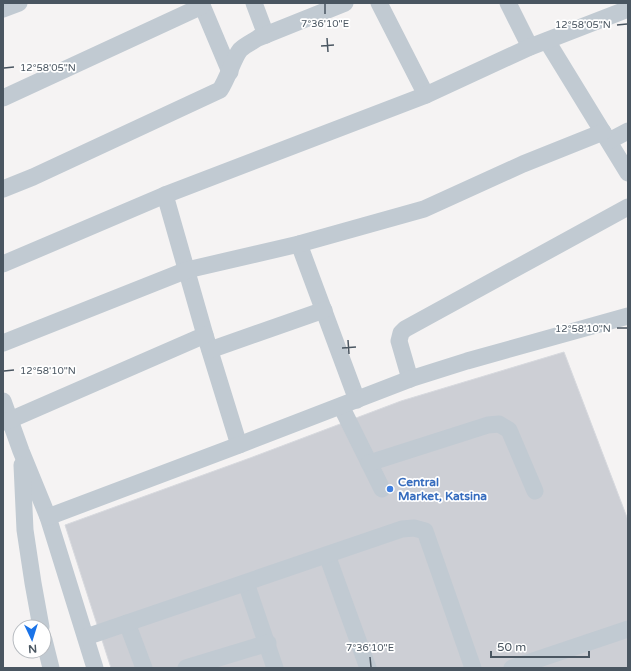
<svg xmlns="http://www.w3.org/2000/svg" width="631" height="671" viewBox="0 0 631 671" font-family="'Varela Round',sans-serif">
<style>
.building{fill:#cdcfd5;stroke:#d7d9de}
.lines{fill:none;stroke-linecap:round;stroke-linejoin:round}
.minor{stroke:#c1cad2;stroke-width:17}
.ticks{fill:none;stroke:#4a5661;stroke-width:1.5}
.shop-dot{fill:#3f7fe0;stroke:#fff;stroke-width:1.5}
.labels{text-anchor:middle;stroke-width:3.5;stroke-linejoin:round;paint-order:stroke}
.shop-label{font-size:12px;font-weight:bold;fill:#366cbe;stroke:#fff;text-anchor:start}
.ticks-label{font-size:10px;text-anchor:middle;fill:#4a5661;stroke:#fff;stroke-width:3.5;stroke-linejoin:round;paint-order:stroke}
</style>
<rect width="100%" height="100%" fill="#f5f3f3"/>
<path class="building" d="M564,352l64,168v148h-517l-46,-143 185,-67 151,-57z"/>
<g class="lines">
<g class="minor">
<path d="M201,3l29,69"/>
<path d="M254,3l12,32"/>
<path d="M379,3l47,92"/>
<path d="M508,3l22,44"/>
<path d="M3,9l16,-6"/>
<path d="M547,41l81,132"/>
<path d="M3,98l199,-92"/>
<path d="M609,141l19,-10"/>
<path d="M3,189l30,-12 187,-87c8,-12 13,-31 20,-40 5,-5 12,-8 18,-12l87,-35"/>
<path d="M165,195l40,140 34,110"/>
<path d="M299,244l58,156"/>
<path d="M3,264l162,-69 261,-100 104,-48 98,-38"/>
<path d="M3,343l184,-73 112,-26 125,-35 99,-45 80,-32"/>
<path d="M210,350l114,-40"/>
<path d="M410,379l-11,-38 2,-8 4,-4 223,-122"/>
<path d="M3,401l18,50 27,66 47,151"/>
<path d="M341,406l41,83"/>
<path d="M3,422l7,-2 195,-85"/>
<path d="M369,463l119,-38 11,-1 10,6 26,61"/>
<path d="M22,465l3,65 8,53 8,44"/>
<path d="M48,517l191,-72 171,-66 57,-18 161,-45"/>
<path d="M327,555l41,113"/>
<path d="M246,583l29,85"/>
<path d="M127,623l17,45"/>
<path d="M86,637l316,-108 12,-1 11,3 48,137"/>
<path d="M44,640l7,28"/>
<path d="M186,668l82,-25"/>
<path d="M512,668l116,-39"/>
</g>
</g>
<path class="ticks" d="M325,4v10M617,25l10,-1M327,38l1,14M321,46l13,-1M4,68l10,-1M617,328h10M348,340l1,14M342,348l14,-1M4,371l10,-1M370,657l1,10"/>
<circle class="shop-dot" cx="390" cy="489" r="4"/>
<g class="labels">
<g class="shop-label">
<text x="398" y="486">Central<tspan x="398" dy="14">Market, Katsina</tspan></text>
</g>
</g>
<g class="ticks-label">
<text x="325" y="27">7°36'10"E</text>
<text x="583" y="28">12°58'05"N</text>
<text x="48" y="71">12°58'05"N</text>
<text x="583" y="332">12°58'10"N</text>
<text x="48" y="374">12°58'10"N</text>
<text x="370" y="651">7°36'10"E</text>
</g>
<rect width="631" height="671" fill="none" stroke="#4a5661" stroke-width="8"/>
<g transform="translate(32 639) rotate(176)"><circle r="19" fill="#ffffff" stroke="#b7bbc0"/>
<path d="M0-3L7 15L0 10L-7 15Z" fill="#1a73e8"/>
<text y="-6" font-size="11" font-weight="bold" text-anchor="middle" fill="#4a5661">N</text>
</g>
<path d="M491 651v6h98v-6" fill="none" stroke="#4a5661" stroke-width="2"/>
<text x="497" y="651" font-size="12" fill="#4a5661" stroke="#ffffff" stroke-width="3" paint-order="stroke">50 m</text>
</svg>
